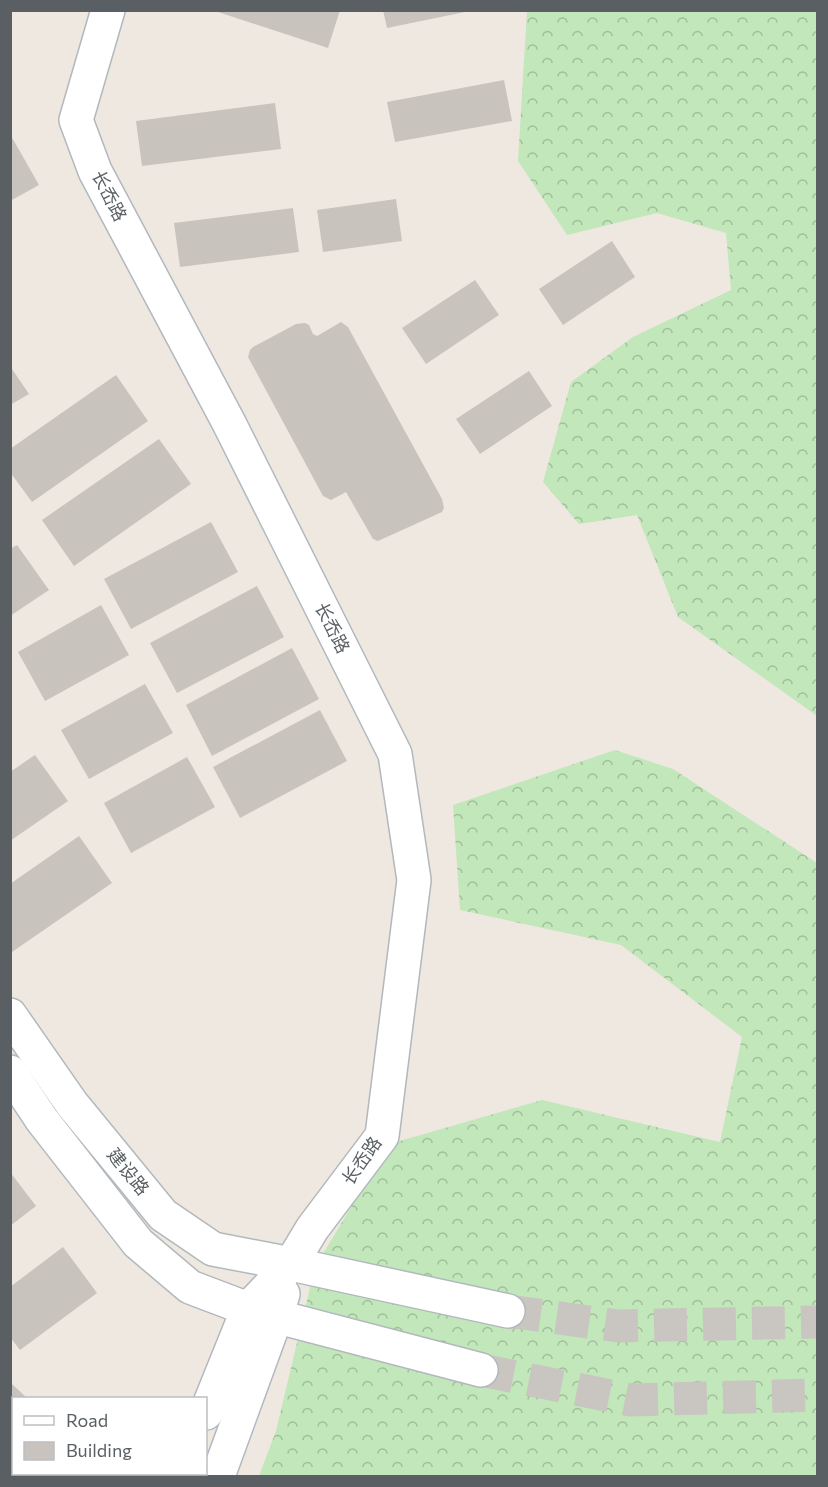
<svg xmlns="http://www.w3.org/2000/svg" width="828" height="1487" viewBox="0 0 828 1487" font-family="Commissioner,'Noto Sans SC',sans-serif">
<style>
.forest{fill:url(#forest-crowns)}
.building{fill:#c8c3bd}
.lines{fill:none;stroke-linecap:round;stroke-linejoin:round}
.secondary-tunnel{stroke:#c9c6c1;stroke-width:33;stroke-dasharray:33 16;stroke-linecap:butt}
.secondary-casing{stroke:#b2b8bd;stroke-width:36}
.secondary{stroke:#fff;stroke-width:33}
.labels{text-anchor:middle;stroke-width:4.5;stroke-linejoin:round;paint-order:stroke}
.street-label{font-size:18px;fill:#595f63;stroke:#fff}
</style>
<defs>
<pattern id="forest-crowns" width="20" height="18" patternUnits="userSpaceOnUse" patternTransform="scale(1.5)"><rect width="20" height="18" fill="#c2e7ba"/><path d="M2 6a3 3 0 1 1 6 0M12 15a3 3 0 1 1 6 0" fill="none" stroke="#a1be9b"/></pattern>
</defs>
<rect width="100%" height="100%" fill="#eee8e0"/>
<g class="forest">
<path d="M527,11h290v705l-139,-99 -41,-102 -58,9 -36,-42 28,-100 62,-45 98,-47 -5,-57 -69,-20 -90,22 -49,-74z"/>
<path d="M615,750l58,19 144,94v613h-558l17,-45 39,-164 74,-123 153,-44 178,42 22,-105 -121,-92 -161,-35 -7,-105z"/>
</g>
<g class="building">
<path d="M212,10h128l-12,38z"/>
<path d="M383,10h82v2l-78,16z"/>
<path d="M504,80l8,41 -117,21 -8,-40z"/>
<path d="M275,103l6,46 -139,17 -6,-45z"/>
<path d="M10,134l29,51 -29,16z"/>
<path d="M396,199l6,42 -79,11 -6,-42z"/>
<path d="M293,208l6,44 -119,15 -6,-44z"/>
<path d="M612,241l23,36 -72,48 -24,-36z"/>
<path d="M475,280l24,35 -73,49 -24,-36z"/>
<path d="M341,322l7,5 94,172 2,9 -2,4 -64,29 -5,-2 -27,-47 -15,8 -8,-4 -75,-139 2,-7 3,-3 43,-23 9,-1 4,2 4,9 4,2z"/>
<path d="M10,366l19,28 -19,11z"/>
<path d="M529,371l23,35 -72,48 -24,-35z"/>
<path d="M116,375l32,46 -116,81 -22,-30v-23z"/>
<path d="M159,439l32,45 -117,82 -32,-46z"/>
<path d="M211,522l27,50 -107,57 -27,-50z"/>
<path d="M17,545l32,45 -39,26v-67z"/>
<path d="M257,586l27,51 -107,56 -27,-50z"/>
<path d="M101,605l28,50 -84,46 -27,-49z"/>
<path d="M292,648l27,51 -107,57 -26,-51z"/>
<path d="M145,684l28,49 -84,46 -28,-49z"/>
<path d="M320,710l27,51 -107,57 -27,-51z"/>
<path d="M35,755l33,46 -58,40v-69z"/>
<path d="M187,757l28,50 -84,46 -27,-50z"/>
<path d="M79,836l33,47 -100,69 -2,-3v-65z"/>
<path d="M10,1172l26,34 -26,20z"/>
<path d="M63,1247l34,46 -77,57 -10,-13v-50z"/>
<path d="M12,1384l15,14h-13v64l-4,3v-80z"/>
</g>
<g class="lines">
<g class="secondary-tunnel">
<path d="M508,1311l110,15 200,-4"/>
<path d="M481,1370l150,30 187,-5"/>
</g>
<defs>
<g id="secondary">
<path d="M108,10l-32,110 19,51 134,252 166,331 19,126 -32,256 -70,93 -21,35 -43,45 -42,104"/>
<path d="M10,1015l62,89 91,111 50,34 78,15 217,47"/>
<path d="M10,1072l32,48 96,123 52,44 58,22 233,61"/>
<path d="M182,1476l1,-2"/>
<path d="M218,1476l58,-159 7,-23"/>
</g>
</defs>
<use href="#secondary" class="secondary-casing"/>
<use href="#secondary" class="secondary"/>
</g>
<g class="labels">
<g class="street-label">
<text transform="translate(109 196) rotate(63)" y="6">长岙路</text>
<text transform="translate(332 628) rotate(63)" y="6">长岙路</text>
<text transform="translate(362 1161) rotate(-55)" y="6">长岙路</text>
<text transform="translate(128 1172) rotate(51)" y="6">建设路</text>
</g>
</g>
<rect width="828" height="1487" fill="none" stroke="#595f63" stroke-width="24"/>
<rect x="12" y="1397" width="195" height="78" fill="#ffffff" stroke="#bdbfc1" stroke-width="1.5"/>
<rect x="24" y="1416" width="30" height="9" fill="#ffffff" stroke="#bdbfc1" stroke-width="1.5"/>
<text x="66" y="1427" font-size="18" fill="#595f63">Road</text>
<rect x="24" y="1442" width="30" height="18" fill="#c8c3bd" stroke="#bdbfc1" stroke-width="1.5"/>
<text x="66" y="1457" font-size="18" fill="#595f63">Building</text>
</svg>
